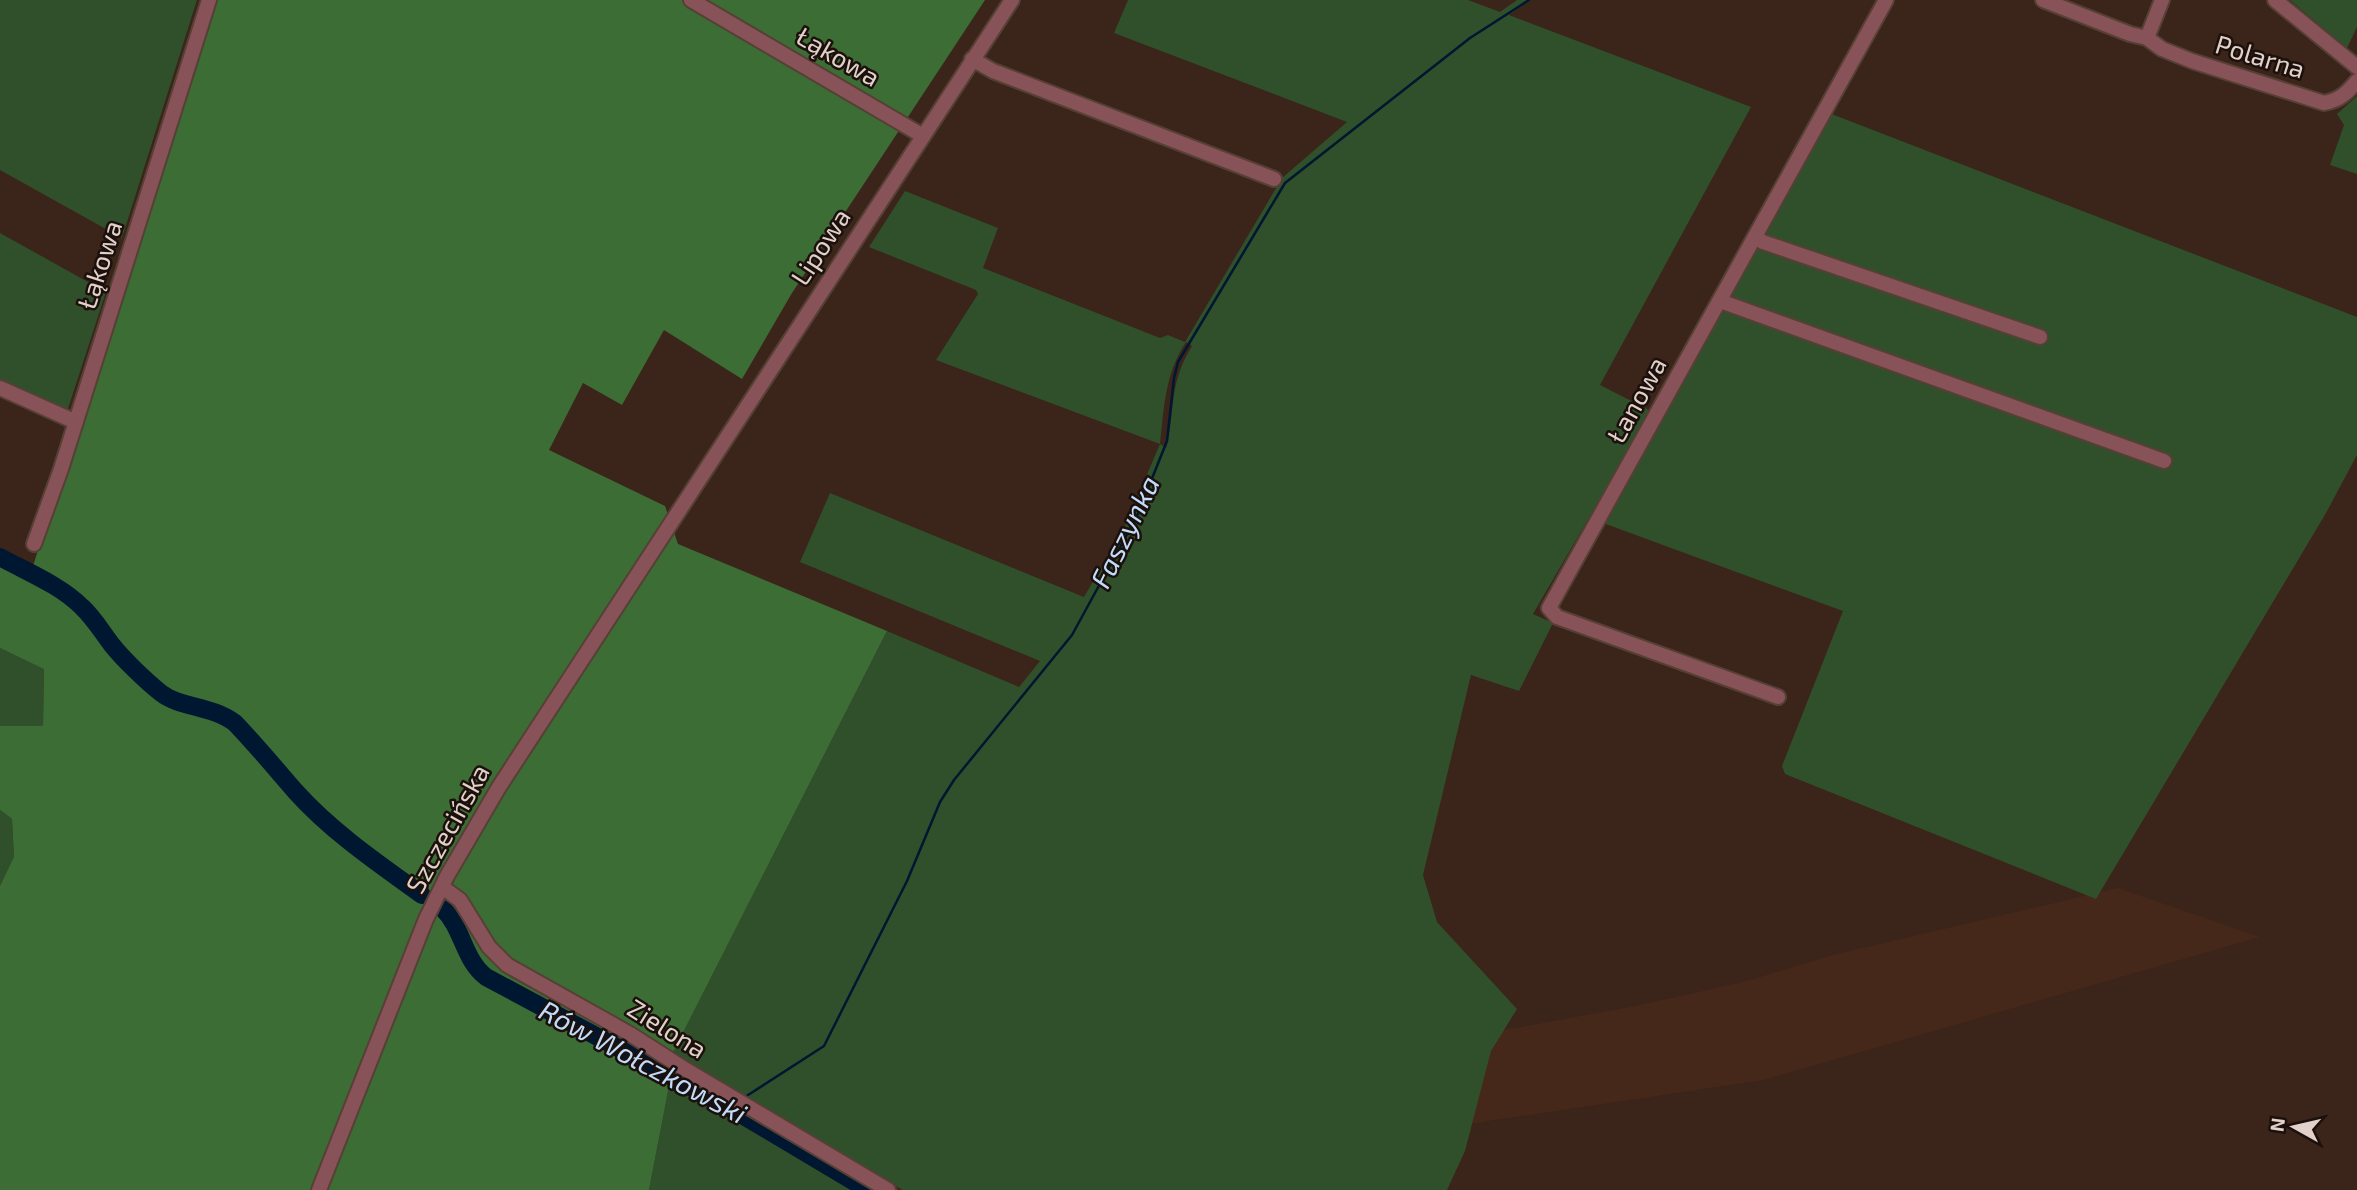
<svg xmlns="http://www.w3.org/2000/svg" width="2357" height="1190" viewBox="0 0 2357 1190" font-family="'Exo 2',sans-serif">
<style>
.built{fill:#46281a}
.green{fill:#2f502a;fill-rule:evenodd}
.forest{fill:#3c6d35}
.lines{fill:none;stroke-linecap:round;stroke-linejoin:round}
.stream{stroke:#001731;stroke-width:2.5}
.river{stroke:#001731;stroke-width:18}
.minor-casing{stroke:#564035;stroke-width:18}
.minor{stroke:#885259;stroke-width:14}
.labels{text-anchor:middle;stroke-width:5;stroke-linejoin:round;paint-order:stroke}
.street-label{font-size:26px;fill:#e1d1ca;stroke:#1b100b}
.water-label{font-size:28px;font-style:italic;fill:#c1dcfb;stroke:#1b100b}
</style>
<rect width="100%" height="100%" fill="#3b2419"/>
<path class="built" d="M0,831l1434,206 82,-9 124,-23 107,-24 86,-26 285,-67 142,49 -497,143 -402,60 -193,50h-328l-840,-230z"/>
<g class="green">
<path d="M0,0h197l-75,238 -122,-68z"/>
<path d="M1128,0h340l32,12 17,-12h14l-22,15 242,92 -151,278 51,26 -118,203 20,9 -34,68 -48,-16 -48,200 14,47 80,87 -26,42 -26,100 -18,39h-544l-231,-136 215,-423 132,56 21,-26 -240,-99 30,-69 254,104 40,-69 36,-84 -224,-84 42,-66 -2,-4 -107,-43 36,-56 93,37 -15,40 177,70 8,-3 17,7 97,-164 65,-56 -233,-89zM1186,342l6,4c-24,38 -16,63 -26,102l-6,-4c4,-37 5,-70 26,-102z"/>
<path d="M2290,0h67v27l-10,21z"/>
<path d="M2357,96v78l-27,-9 14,-40 -7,-11z"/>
<path d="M1829,113l528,204v138l-31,58 -230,386 -311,-125 -3,-8 61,-155 -240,-88 96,-170z"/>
<path d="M0,233l106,59 -43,132 -63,-29z"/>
<path d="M0,648l44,20 -1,58h-43z"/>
<path d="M0,810l12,9 2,39 -14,28z"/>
<path d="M666,1066l211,124h-228l21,-109z"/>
</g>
<path class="forest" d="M212,0h773l-193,293 -50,86 -78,-49 -42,75 -39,-22 -34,67 116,56 13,38 209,87 -221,435 4,15 -21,109h-649v-304l14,-29 -2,-38 -12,-9v-84h43l1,-57 -44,-21v-100l33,18z"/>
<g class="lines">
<path class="stream" d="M745,1097l79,-51 83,-165 33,-79 14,-22 118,-145 65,-119 30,-75 7,-63 4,-16 107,-179 185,-145 59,-38"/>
<g class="river">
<path d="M0,557c27,15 60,28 82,50 12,11 20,25 30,38 11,14 35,37 49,48 19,15 50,12 74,30 21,22 41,46 61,69 36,40 83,72 126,103"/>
<path d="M443,909c20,19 20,50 43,68l246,132 136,81"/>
</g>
<defs>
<g id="minor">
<path d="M691,0l232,136"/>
<path d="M2043,0l87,34 17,4 15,11 30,12 132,42c16,-3 23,-10 33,-22"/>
<path d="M2275,0l82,67"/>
<path d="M2147,38l15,-38"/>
<path d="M972,59l21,12 281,108"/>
<path d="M1755,237l8,5 277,95"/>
<path d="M1720,301l444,160"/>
<path d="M0,388l76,34"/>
<path d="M34,544l27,-75 148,-469"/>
<path d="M1778,697l-221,-80 -8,-9 337,-608"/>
<path d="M442,887l18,13 29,47 18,18 123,69 53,34 205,122"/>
<path d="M319,1190l107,-271 21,-43 52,-89 513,-787"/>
</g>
</defs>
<use href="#minor" class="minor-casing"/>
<use href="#minor" class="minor"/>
</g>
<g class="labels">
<g class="street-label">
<text transform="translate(838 57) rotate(30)" y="9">Łąkowa</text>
<text transform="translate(2260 57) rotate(17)" y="9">Polarna</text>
<text transform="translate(821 247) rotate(-57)" y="9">Lipowa</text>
<text transform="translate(100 265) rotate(-72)" y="9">Łąkowa</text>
<text transform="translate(1637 400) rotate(-61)" y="9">Łanowa</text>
<text transform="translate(448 829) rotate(-61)" y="9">Szczecińska</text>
<text transform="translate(667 1029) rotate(32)" y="9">Zielona</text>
</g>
<g class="water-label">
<text transform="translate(1125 532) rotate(-64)" y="10">Faszynka</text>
<text transform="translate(643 1062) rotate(28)" y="10">Rów Wołczkowski</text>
</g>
</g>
<g transform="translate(2294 1127) rotate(278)" stroke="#1b100b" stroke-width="5" paint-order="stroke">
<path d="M0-5L12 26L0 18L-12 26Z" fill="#e1d1ca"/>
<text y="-10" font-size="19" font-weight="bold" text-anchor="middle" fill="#e1d1ca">N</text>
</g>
</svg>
